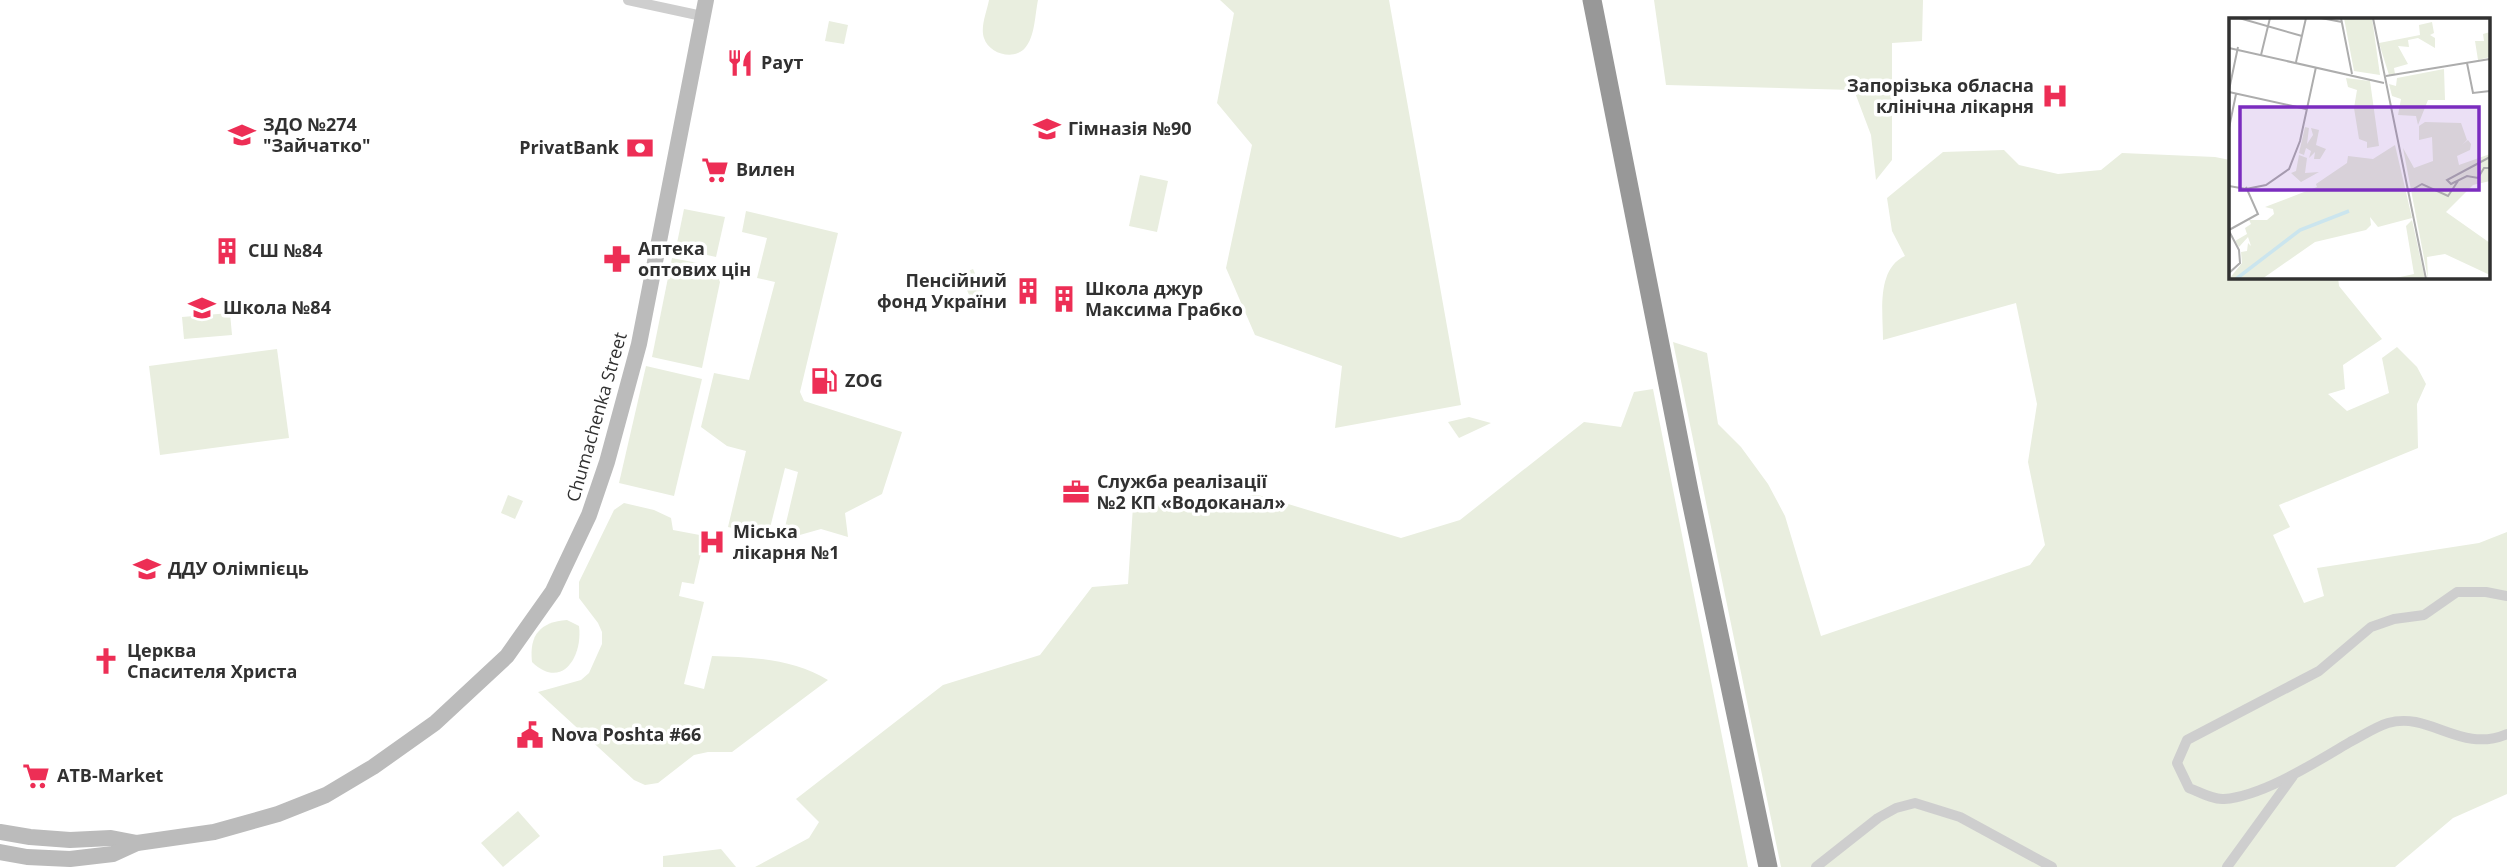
<svg xmlns="http://www.w3.org/2000/svg" width="2507" height="867" viewBox="0 0 2507 867" font-family="'Open Sans',sans-serif">
<style>
.green{fill:#e9eedf}
.lines{fill:none;stroke-linecap:round;stroke-linejoin:round}
.street{stroke:#cecece;stroke-width:10}
.secondary{stroke:#bbb;stroke-width:16}
.highway{stroke:#989898;stroke-width:19}
.labels{text-anchor:middle;stroke-width:7;stroke-linejoin:round;paint-order:stroke}
.poi-label{font-size:18px;font-weight:bold;fill:#313131;stroke:#fff;text-anchor:start}
.street-label{font-size:18px;fill:#313131;stroke:#fff}
.inset-river{fill:none;stroke:#cbe5ee;stroke-width:3.5}
.inset-road{fill:none;stroke:#adadad;stroke-width:2}
.view{fill:#7b2cbf;fill-opacity:0.15;stroke:#7b2cbf;stroke-width:3.5}
.inset-edge{fill:none;stroke:#313131;stroke-width:3.5}
</style>
<rect width="100%" height="100%" fill="#fff"/>
<g class="green">
<path d="M989,0h49c-3,14 -3,37 -13,48 -11,13 -36,6 -41,-10 -4,-11 3,-27 5,-38z"/>
<path d="M1220,0h169l72,405 -126,23 7,-62 -87,-31 -29,-67 26,-123 -35,-42 17,-90z"/>
<path d="M1654,0h269l-1,41 -30,2v117l-16,20 -5,-45 -17,-45 -188,-5z"/>
<path d="M829,21l19,4 -4,19 -19,-3z"/>
<path d="M2004,150l15,15 39,9 43,-4 21,-17 93,4 15,3v116l108,1 1,9 43,53 -39,26 2,24 -17,5 19,17 42,-18 -7,-35 15,-11 20,20 9,17 -9,20 1,44 -139,57 11,22 -17,8 31,68 20,-7 -7,-28 162,-25 28,-11v262l-54,24 -58,49h-614l-108,-525 34,11 11,71 23,23 27,37 17,32 36,120 209,-71 15,-20 -17,-83 9,-58 -21,-101 -133,37c0,-27 -7,-71 22,-84l-13,-25 -5,-33 56,-46z"/>
<path d="M1140,175l28,6 -11,51 -28,-6z"/>
<path d="M684,209l41,8 -9,40 -40,-9z"/>
<path d="M746,211l92,22 -38,159 4,9 98,31 -20,62 -37,19 3,24 -27,-8 -39,11 16,-68 -13,-4 -17,68 -40,-9 18,-76 -19,-5 -26,-19 13,-54 35,7 26,-98 -18,-4 10,-40 -25,-6z"/>
<path d="M672,258l41,8 7,16 -18,86 -50,-11z"/>
<path d="M973,269l11,25 -13,5 -11,-24z"/>
<path d="M230,313l2,22 -48,4 -2,-22z"/>
<path d="M277,349l12,89 -129,17 -11,-89z"/>
<path d="M646,366l56,13 -28,117 -55,-13z"/>
<path d="M1653,389l95,478h-993l54,-29 10,-16 -23,-23 147,-114 97,-30 52,-68 36,-3 5,-78 125,-11 143,43 59,-18 124,-98 37,5 13,-35z"/>
<path d="M1469,417l22,6 -32,15 -11,-16z"/>
<path d="M508,495l15,6 -8,18 -14,-6z"/>
<path d="M624,503l30,7 17,8 2,12 32,6 -11,48 -12,-2 -3,14 25,6 -20,82 20,5 8,-33c40,1 82,3 116,24l-96,72h-24l-14,3 -36,28 -13,2 -11,-5 -96,-88 43,-12 8,-7 13,-29v-12l-4,-9 -19,-25v-16l35,-72z"/>
<path d="M567,620l12,6c4,30 -17,65 -47,36 -3,-27 8,-40 35,-42z"/>
<path d="M518,811l22,25 -37,31 -22,-24z"/>
<path d="M721,849l15,18h-73v-11z"/>
</g>
<g class="lines">
<g class="street">
<path d="M628,0l74,16"/>
<path d="M2507,596l-21,-4h-29l-33,23 -30,4 -23,8 -52,44 -132,69 -10,23 12,25c10,4 25,12 35,11 39,-3 92,-37 126,-57 12,-6 25,-15 38,-19 42,-12 72,31 119,11"/>
<path d="M1816,867l62,-49 18,-10 19,-5 45,14 92,50"/>
<path d="M2227,867l66,-91"/>
</g>
<g class="secondary">
<path d="M0,832l30,5 40,3 41,-2 26,5"/>
<path d="M0,852l27,5 43,2 43,-5 24,-11 77,-11 64,-18 48,-19 47,-28 62,-44 72,-67 46,-65 36,-76 18,-53 32,-118 67,-344"/>
</g>
<path class="highway" d="M1592,0l97,491 79,376"/>
</g>
<defs>
<symbol id="restaurant-bare" viewBox="-9 -9 18 18"><path d="M-5-6h1v4h1v-4h1v4h1v-4h1v5L-1.5 .5V6h-2V.5L-5-1ZM5-6V6H3V1.5H1.5Q1.5-4 5-6Z" fill="#ed2e55" stroke="#fff" stroke-width="2.5" paint-order="stroke"/></symbol>
<symbol id="hospital-bare" viewBox="-9 -9 18 18"><path d="M-5-5h3v3.5h4V-5h3V5h-3V1.5h-4V5h-3Z" fill="#ed2e55" stroke="#fff" stroke-width="2.5" paint-order="stroke"/></symbol>
<symbol id="school-bare" viewBox="-9 -9 18 18"><path d="M0-5L7-2L0 1L-7-2ZM-4 1L0 2.5L4 1V4Q0 6-4 4Z" fill="#ed2e55" stroke="#fff" stroke-width="2.5" paint-order="stroke"/></symbol>
<symbol id="bank-bare" viewBox="-9 -9 18 18"><path d="M-6-4H6V4H-6ZM0-2.3a2.3 2.3 0 1 0 0 4.6a2.3 2.3 0 1 0 0-4.6Z" fill="#ed2e55" stroke="#fff" stroke-width="2.5" paint-order="stroke"/></symbol>
<symbol id="supermarket-bare" viewBox="-9 -9 18 18"><path d="M-6-5.5h2.5l.6 2H6L4.5 2H-2.5L-4.4-4H-6ZM-1.5 3.2a1.3 1.3 0 1 0 .1 0ZM3 3.2a1.3 1.3 0 1 0 .1 0Z" fill="#ed2e55" stroke="#fff" stroke-width="2.5" paint-order="stroke"/></symbol>
<symbol id="building-bare" viewBox="-9 -9 18 18"><path d="M-4-6H4V6H1V3H-1V6H-4ZM-2.5-4.3h1.7v1.8h-1.7ZM.8-4.3h1.7v1.8H.8ZM-2.5-1h1.7V.8h-1.7ZM.8-1h1.7V.8H.8Z" fill="#ed2e55" stroke="#fff" stroke-width="2.5" paint-order="stroke"/></symbol>
<symbol id="pharmacy-bare" viewBox="-9 -9 18 18"><path d="M-2-6h4v4h4v4h-4v4h-4v-4h-4v-4h4Z" fill="#ed2e55" stroke="#fff" stroke-width="2.5" paint-order="stroke"/></symbol>
<symbol id="fuel-bare" viewBox="-9 -9 18 18"><path d="M-5.5-6h7V0h2V4h1.3V-2.5L3-4.5l.8-.8L6-3V5H2.5V1h-1V6h-7ZM-4.2-4.7v3.2H.2V-4.7Z" fill="#ed2e55" stroke="#fff" stroke-width="2.5" paint-order="stroke"/></symbol>
<symbol id="office-bare" viewBox="-9 -9 18 18"><path d="M-6-3h4V-5.5h4V-3h4V5H-6ZM-1-4.5V-3h2v-1.5ZM-6 0V1H6V0Z" fill="#ed2e55" stroke="#fff" stroke-width="2.5" paint-order="stroke"/></symbol>
<symbol id="church-bare" viewBox="-9 -9 18 18"><path d="M-1.2-6h2.4v3.5h3.3v2.4h-3.3V6h-2.4V-.1h-3.3v-2.4h3.3Z" fill="#ed2e55" stroke="#fff" stroke-width="2.5" paint-order="stroke"/></symbol>
<symbol id="civic-bare" viewBox="-9 -9 18 18"><path d="M-.6-6.5H3V-4.5H.6V-3L4-1V1h2V6H-6V1h2V-1L-.6-3ZM-1.2 2.5V6h2.4V2.5Z" fill="#ed2e55" stroke="#fff" stroke-width="2.5" paint-order="stroke"/></symbol>
</defs>
<g fill-rule="evenodd">
<use href="#restaurant-bare" x="721" y="44" width="38" height="38"/>
<use href="#hospital-bare" x="2036" y="77" width="38" height="38"/>
<use href="#school-bare" x="1028" y="110" width="38" height="38"/>
<use href="#school-bare" x="223" y="116" width="38" height="38"/>
<use href="#bank-bare" x="621" y="129" width="38" height="38"/>
<use href="#supermarket-bare" x="696" y="151" width="38" height="38"/>
<use href="#building-bare" x="208" y="232" width="38" height="38"/>
<use href="#pharmacy-bare" x="598" y="240" width="38" height="38"/>
<use href="#building-bare" x="1009" y="272" width="38" height="38"/>
<use href="#building-bare" x="1045" y="280" width="38" height="38"/>
<use href="#school-bare" x="183" y="289" width="38" height="38"/>
<use href="#fuel-bare" x="805" y="362" width="38" height="38"/>
<use href="#office-bare" x="1057" y="473" width="38" height="38"/>
<use href="#hospital-bare" x="693" y="523" width="38" height="38"/>
<use href="#school-bare" x="128" y="550" width="38" height="38"/>
<use href="#church-bare" x="87" y="642" width="38" height="38"/>
<use href="#civic-bare" x="511" y="716" width="38" height="38"/>
<use href="#supermarket-bare" x="17" y="757" width="38" height="38"/>
</g>
<g class="labels">
<g class="poi-label">
<text x="761" y="69">Раут</text>
<text x="2034" y="92" text-anchor="end">Запорізька обласна<tspan x="2034" dy="21">клінічна лікарня</tspan></text>
<text x="263" y="131">ЗДО №274<tspan x="263" dy="21">"Зайчатко"</tspan></text>
<text x="1068" y="135">Гімназія №90</text>
<text x="619" y="154" text-anchor="end">PrivatBank</text>
<text x="736" y="176">Вилен</text>
<text x="638" y="255">Аптека<tspan x="638" dy="21">оптових цін</tspan></text>
<text x="248" y="257">СШ №84</text>
<text x="1007" y="287" text-anchor="end">Пенсійний<tspan x="1007" dy="21">фонд України</tspan></text>
<text x="1085" y="295">Школа джур<tspan x="1085" dy="21">Максима Грабко</tspan></text>
<text x="223" y="314">Школа №84</text>
<text x="845" y="387">ZOG</text>
<text x="1097" y="488">Служба реалізації<tspan x="1097" dy="21">№2 КП «Водоканал»</tspan></text>
<text x="733" y="538">Міська<tspan x="733" dy="21">лікарня №1</tspan></text>
<text x="168" y="575">ДДУ Олімпієць</text>
<text x="127" y="657">Церква<tspan x="127" dy="21">Спасителя Христа</tspan></text>
<text x="551" y="741">Nova Poshta #66</text>
<text x="57" y="782">ATB-Market</text>
</g>
<g class="street-label">
<text transform="translate(597 417) rotate(-74)" y="6">Chumachenka Street</text>
</g>
</g>
<g transform="translate(2229 18)">
<rect width="261" height="261" fill="#fff"/>
<path d="M115,0h28l8,57 -26,-4zM203,4l2,11 -4,2 5,3v10l-17,-10 -10,2 1,7 -11,-1 10,18 -14,4 1,6 -6,1 -10,-32 41,-8 -1,-10zM261,14v25l-12,3 -3,-19h9l-1,-7zM215,51l1,31h-17l-10,25 -2,-9 -18,-1 3,-16 -9,-3 -3,-12 7,2 1,-8zM117,60l24,3 9,65 -12,2v-6l-8,-3 -5,-31 3,-18 -9,-3zM196,104l36,1 6,17 -5,5 6,-5 3,4 -1,6 -13,6 2,9 31,-11v27l-17,4 -27,27 44,31v32l-45,-21 -18,3 1,22 -25,-131 11,20 19,-7 -1,-24 -13,3v-14zM76,109l4,1 -2,16 6,-9 -2,-7 8,2 -3,15 10,4 -6,10h-6l1,-7 -6,6 2,-7 -5,-3 -2,7 -5,-2zM166,127l17,73 -34,9 -8,-10 1,8 -5,5 -51,12 -53,37h-33l13,-16 -1,-11 6,-1 1,-8 3,3 -3,-9 -9,10 -4,-6 12,-7 -2,-6 6,-4 -2,-4h18l7,-6 -1,-5 -8,-2 52,-20 -1,-3 31,-21 1,-7 25,3zM70,137l8,3 -2,15 14,-1 -18,10 -10,-9 5,-2zM183,202l13,59h-34l23,-5 -8,-48z" fill="#e9eedf"/>
<path class="inset-river" d="M7,261l64,-49 49,-19"/>
<path class="inset-road" d="M10,0l63,18M92,0l21,4M112,0l11,56M144,0l53,261M0,30l155,35M32,37l9,-37M67,44l10,-44M238,45l6,30 17,-2M157,58l104,-17M0,72l9,-43M0,74l77,17M0,110l7,-34M261,139l-43,23 4,4 16,-8 11,2 6,-10h6M0,168l17,3 20,-4 23,-16 11,-28 16,-74M179,174l14,-8 26,12 10,-15M0,212l29,-16 -12,-27M0,213l10,19 1,13 -11,10"/>
<path class="view" d="M11,89h239v83h-239z"/>
<rect width="261" height="261" class="inset-edge"/>
</g>
</svg>
